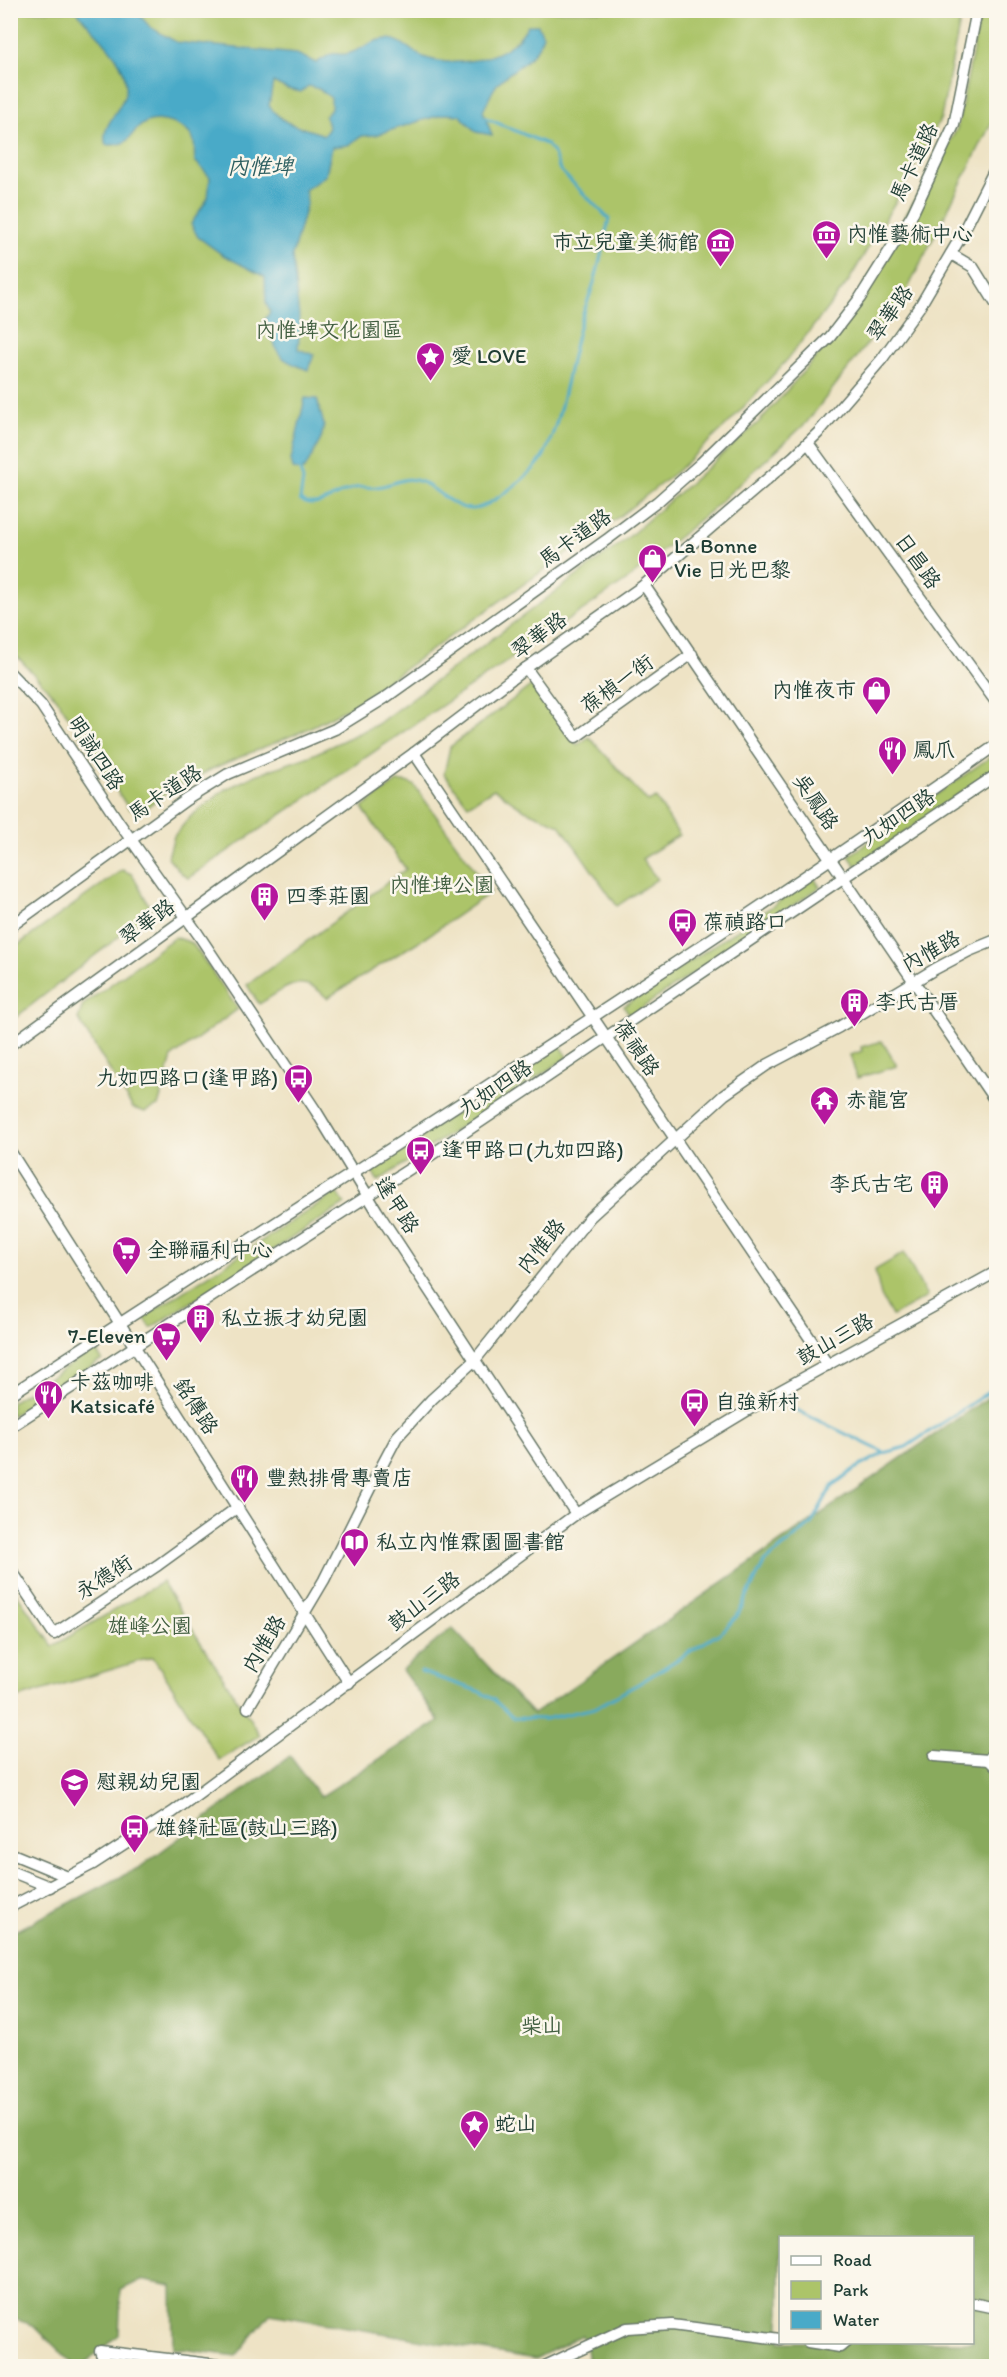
<svg xmlns="http://www.w3.org/2000/svg" width="1007" height="2377" viewBox="0 0 1007 2377" font-family="Itim,'LXGW WenKai TC',sans-serif">
<style>
.green{fill:#acc469;stroke:#66804e;stroke-width:1.5}
.forest{fill:#89aa5d;stroke:#547448;stroke-width:1.5;fill-rule:evenodd}
.water{fill:#49aac8;stroke:#34747e;stroke-width:1.5;fill-rule:evenodd}
.lines{fill:none;stroke-linecap:round;stroke-linejoin:round}
.stream{stroke:#49aac8;stroke-width:3}
.minor-casing{stroke:#677767;stroke-width:13}
.minor{stroke:#fff;stroke-width:10}
.labels{text-anchor:middle;stroke-width:5;stroke-linejoin:round;paint-order:stroke}
.street-label{font-size:21px;fill:#1f3d34;stroke:#fbf7ec}
.poi-label{font-size:21px;fill:#1f3d34;stroke:#fbf7ec;text-anchor:start}
.park-label{font-size:21px;fill:#425f41;stroke:#fbf7ec}
.water-label{font-size:22px;font-style:italic;fill:#2c5e60;stroke:#fbf7ec}
</style>
<rect width="100%" height="100%" fill="#fbf7ec"/>
<filter id="ink" filterUnits="userSpaceOnUse"><feTurbulence type="fractalNoise" baseFrequency=".0167" numOctaves="2"/><feDisplacementMap in="SourceGraphic" scale="12" xChannelSelector="R" yChannelSelector="G"/><feConvolveMatrix kernelMatrix="1 2 1 2 8 2 1 2 1" color-interpolation-filters="sRGB"/></filter>
<filter id="wash" filterUnits="userSpaceOnUse"><feTurbulence type="fractalNoise" baseFrequency=".008" numOctaves="4" result="noise"/><feDisplacementMap in="SourceGraphic" scale="24" xChannelSelector="R" yChannelSelector="G"/><feGaussianBlur stdDeviation="1.35" result="paint"/><feColorMatrix in="noise" values="0 0 0 0 0 0 0 0 0 0 0 0 0 0 0 0 0 1.4 0 .05"/><feComposite in="paint" operator="in"/></filter>
<g filter="url(#wash)">
<rect width="100%" height="100%" fill="#eee3c5"/>
<g class="green">
<path d="M11,11h951l-21,107 -41,76 -52,88 -62,79 -58,63 -52,48 -56,44 -268,190 -49,25 -87,36 -44,22 -31,22 -12,-2 -72,-110 -46,-49z"/>
<path d="M981,11h15v103l-92,182 -97,126 -97,89 -83,69 -439,298 -7,-5 -13,-16 6,-21 16,-19 34,-27 34,-16 52,-18 66,-31 248,-184 135,-119 73,-83 125,-210z"/>
<path d="M532,685l45,60 12,-8 59,65 8,-4 23,37 -37,24 15,20 -40,27 -57,-81 -35,-15 -31,-21 -26,16 -24,-31 6,-27z"/>
<path d="M996,753v15l-140,98 -7,-10z"/>
<path d="M397,782h9l8,3 77,107 -62,43 -102,63c-26,-28 -42,-9 -68,6l-12,-19 159,-116 -44,-61z"/>
<path d="M122,870l10,4 19,35 -2,4 -138,108v-71z"/>
<path d="M814,878l6,9 -190,129 -6,-10z"/>
<path d="M175,937l17,6 46,66 -66,48 -14,49 -13,6 -12,-4 -55,-89 5,-14z"/>
<path d="M882,1041l15,25 -40,12 -7,-23 12,-4 -1,-4z"/>
<path d="M560,1045l8,12 -190,124 -8,-12z"/>
<path d="M337,1192l8,12 -194,124 -7,-11z"/>
<path d="M904,1253l23,44 -35,19 -11,-20 -6,-26z"/>
<path d="M95,1349l7,11 -91,56v-14z"/>
<path d="M162,1582l98,153 -41,25 -66,-103 -142,43 -1,-116 43,62z"/>
</g>
<path class="forest" d="M996,1392v974h-406l-8,-31 -47,24 -265,-45 -34,42 -63,-8 -1,-62 -31,-6 -20,10 -2,45 -38,31h-6l-42,-41 -22,-7v-385l129,-66 150,-111 30,41 119,-76 -37,-51 50,-42 81,86zM780,2238h192v104h-192z"/>
<g class="water">
<path d="M77,11h52l8,1 13,15 26,15 121,12 19,9c4,-2 10,-7 16,-9 4,-1 9,1 13,0 16,-2 27,-16 44,-15 13,1 21,12 32,17 28,12 73,6 96,-16 4,-4 8,-10 11,-15h10l5,10c-9,28 -26,29 -44,47 -7,7 -11,20 -16,29l9,24 -16,-3 -16,-17 -15,-1 -22,6 -47,15 -14,1 -14,9 -16,2 -6,28 -21,15 2,12 -15,54 8,69 -2,24 16,6 -6,15c-23,-9 -32,-11 -36,-37l-12,-6 10,-15 -4,-9 -1,-26 -42,-22 -25,-18 -7,-13 17,-26 2,-21 -15,-16c-1,-6 0,-13 -1,-19 -4,-16 -35,-27 -49,-19 -20,11 -8,22 -39,22 -8,-20 22,-39 20,-60 -2,-31 -33,-51 -49,-74zM273,82l14,7 14,3 7,-6 11,3 12,9v11l-6,8 4,11 -5,7c-24,-10 -37,-6 -55,-29z"/>
<path d="M305,398l12,1 7,26 -3,14 -16,30 -5,2 -7,-2 -2,-9z"/>
</g>
<g class="lines">
<g class="stream">
<path d="M300,471l3,9 -3,20c17,13 38,-9 55,-12 7,-2 15,0 22,-1 9,-1 18,-5 26,-7 26,-6 45,30 70,29 17,-1 64,-39 71,-54 20,-42 24,-91 37,-135 6,-18 13,-34 17,-52 4,-16 7,-33 11,-49l-49,-49 -6,-16 -8,-10 -60,-26"/>
<path d="M780,1402l103,50"/>
<path d="M421,1672l57,19 15,8 20,19 32,1 50,-11 43,-24 85,-53 14,-15 27,-53 47,-39 21,-38 21,-16 31,-17 22,-6 90,-60"/>
</g>
</g>
</g>
<g filter="url(#ink)">
<g class="lines">
<defs>
<g id="minor">
<path d="M951,254l22,13 23,37"/>
<path d="M808,443l188,259"/>
<path d="M644,585l352,517"/>
<path d="M526,668l50,69 116,-83"/>
<path d="M10,673l31,32 79,119 78,110 118,177 61,100 199,303"/>
<path d="M414,753l414,612"/>
<path d="M10,927l176,-127 42,-26 107,-45 50,-31 224,-160 48,-36 44,-39 129,-126 30,-39 52,-83 42,-90 23,-115"/>
<path d="M10,1045l404,-292 112,-85 118,-83 149,-128 25,-24 64,-74 38,-53 40,-68 36,-71"/>
<path d="M10,1151l339,532"/>
<path d="M10,1395c330,-216 664,-424 986,-650"/>
<path d="M10,1427l418,-270 568,-382"/>
<path d="M10,1568l44,66 104,-69 80,-58"/>
<path d="M248,1708l76,-128 46,-92 27,-51 35,-38 43,-39 115,-143 134,-122 43,-30 72,-38 96,-58 34,-18 27,-11"/>
<path d="M934,1756l55,4 7,7"/>
<path d="M989,1760l7,-14"/>
<path d="M10,1853l58,24"/>
<path d="M10,1871l40,16"/>
<path d="M10,1907l83,-43 80,-52 403,-298 202,-122 218,-120"/>
<path d="M972,2303l24,5"/>
<path d="M808,2342l32,5 6,-5"/>
<path d="M106,2366l-6,-15 127,15"/>
<path d="M545,2366l82,-38 45,-3 108,14"/>
</g>
</defs>
<use href="#minor" class="minor-casing"/>
<use href="#minor" class="minor"/>
</g>
</g>
<defs>
<symbol id="museum-pin" viewBox="-11 -11 22 30"><path d="M0 17L-7.5 6A9.5 9.5 0 1 1 7.5 6Z" fill="#b5179e" stroke="#fbf7ec"/><path d="M0-6L6-3V-2H-6V-3ZM-5-1h2V3h-2ZM-1-1h2V3h-2ZM3-1h2V3H3ZM-6 4H6V6H-6Z" fill="#fff"/></symbol>
<symbol id="sight-pin" viewBox="-11 -11 22 30"><path d="M0 17L-7.5 6A9.5 9.5 0 1 1 7.5 6Z" fill="#b5179e" stroke="#fbf7ec"/><path d="M0-6L1.8-2.2L6-1.7L2.9 1.2L3.7 5.4L0 3.3L-3.7 5.4L-2.9 1.2L-6-1.7L-1.8-2.2Z" fill="#fff"/></symbol>
<symbol id="shop-pin" viewBox="-11 -11 22 30"><path d="M0 17L-7.5 6A9.5 9.5 0 1 1 7.5 6Z" fill="#b5179e" stroke="#fbf7ec"/><path d="M-5-2.5h2.3a2.7 3.5 0 0 1 5.4 0H5L5.5 6h-11ZM-1.5-2.5h3a1.5 2.3 0 0 0-3 0Z" fill="#fff"/></symbol>
<symbol id="restaurant-pin" viewBox="-11 -11 22 30"><path d="M0 17L-7.5 6A9.5 9.5 0 1 1 7.5 6Z" fill="#b5179e" stroke="#fbf7ec"/><path d="M-5-6h1v4h1v-4h1v4h1v-4h1v5L-1.5 .5V6h-2V.5L-5-1ZM5-6V6H3V1.5H1.5Q1.5-4 5-6Z" fill="#fff"/></symbol>
<symbol id="building-pin" viewBox="-11 -11 22 30"><path d="M0 17L-7.5 6A9.5 9.5 0 1 1 7.5 6Z" fill="#b5179e" stroke="#fbf7ec"/><path d="M-4-6H4V6H1V3H-1V6H-4ZM-2.5-4.3h1.7v1.8h-1.7ZM.8-4.3h1.7v1.8H.8ZM-2.5-1h1.7V.8h-1.7ZM.8-1h1.7V.8H.8Z" fill="#fff"/></symbol>
<symbol id="bus-pin" viewBox="-11 -11 22 30"><path d="M0 17L-7.5 6A9.5 9.5 0 1 1 7.5 6Z" fill="#b5179e" stroke="#fbf7ec"/><path d="M-5-6H5V4H4V6H2V4H-2V6H-4V4H-5ZM-3.5-4V0h7V-4ZM-3.5 1.2v1.5H-2V1.2ZM2 1.2v1.5H3.5V1.2Z" fill="#fff"/></symbol>
<symbol id="temple-pin" viewBox="-11 -11 22 30"><path d="M0 17L-7.5 6A9.5 9.5 0 1 1 7.5 6Z" fill="#b5179e" stroke="#fbf7ec"/><path d="M0-6L5-2H3V0L6.5 2.5H4V6H1.5V3h-3V6H-4V2.5H-6.5L-3 0V-2H-5Z" fill="#fff"/></symbol>
<symbol id="supermarket-pin" viewBox="-11 -11 22 30"><path d="M0 17L-7.5 6A9.5 9.5 0 1 1 7.5 6Z" fill="#b5179e" stroke="#fbf7ec"/><path d="M-6-5.5h2.5l.6 2H6L4.5 2H-2.5L-4.4-4H-6ZM-1.5 3.2a1.3 1.3 0 1 0 .1 0ZM3 3.2a1.3 1.3 0 1 0 .1 0Z" fill="#fff"/></symbol>
<symbol id="library-pin" viewBox="-11 -11 22 30"><path d="M0 17L-7.5 6A9.5 9.5 0 1 1 7.5 6Z" fill="#b5179e" stroke="#fbf7ec"/><path d="M-6-4Q-3-5.5-.7-3.5V5Q-3 3-6 4ZM6-4Q3-5.5 .7-3.5V5Q3 3 6 4Z" fill="#fff"/></symbol>
<symbol id="school-pin" viewBox="-11 -11 22 30"><path d="M0 17L-7.5 6A9.5 9.5 0 1 1 7.5 6Z" fill="#b5179e" stroke="#fbf7ec"/><path d="M0-5L7-2L0 1L-7-2ZM-4 1L0 2.5L4 1V4Q0 6-4 4Z" fill="#fff"/></symbol>
</defs>
<g fill-rule="evenodd">
<use href="#museum-pin" x="810" y="218" width="33" height="45"/>
<use href="#museum-pin" x="704" y="226" width="33" height="45"/>
<use href="#sight-pin" x="414" y="340" width="33" height="45"/>
<use href="#shop-pin" x="636" y="542" width="33" height="45"/>
<use href="#shop-pin" x="860" y="674" width="33" height="45"/>
<use href="#restaurant-pin" x="876" y="734" width="33" height="45"/>
<use href="#building-pin" x="248" y="880" width="33" height="45"/>
<use href="#bus-pin" x="666" y="906" width="33" height="45"/>
<use href="#building-pin" x="838" y="986" width="33" height="45"/>
<use href="#bus-pin" x="282" y="1062" width="33" height="45"/>
<use href="#temple-pin" x="808" y="1084" width="33" height="45"/>
<use href="#bus-pin" x="404" y="1134" width="33" height="45"/>
<use href="#building-pin" x="918" y="1168" width="33" height="45"/>
<use href="#supermarket-pin" x="110" y="1234" width="33" height="45"/>
<use href="#building-pin" x="184" y="1302" width="33" height="45"/>
<use href="#supermarket-pin" x="150" y="1320" width="33" height="45"/>
<use href="#restaurant-pin" x="32" y="1378" width="33" height="45"/>
<use href="#bus-pin" x="678" y="1386" width="33" height="45"/>
<use href="#restaurant-pin" x="228" y="1462" width="33" height="45"/>
<use href="#library-pin" x="338" y="1526" width="33" height="45"/>
<use href="#school-pin" x="58" y="1766" width="33" height="45"/>
<use href="#bus-pin" x="118" y="1812" width="33" height="45"/>
<use href="#sight-pin" x="458" y="2108" width="33" height="45"/>
</g>
<g class="labels">
<g class="street-label">
<text transform="translate(914 162) rotate(-65)" y="7">馬卡道路</text>
<text transform="translate(890 313) rotate(-55)" y="7">翠華路</text>
<text transform="translate(575 538) rotate(-36)" y="7">馬卡道路</text>
<text transform="translate(918 561) rotate(55)" y="7">日昌路</text>
<text transform="translate(539 635) rotate(-36)" y="7">翠華路</text>
<text transform="translate(617 684) rotate(-36)" y="7">葆楨一街</text>
<text transform="translate(96 753) rotate(57)" y="7">明誠四路</text>
<text transform="translate(165 793) rotate(-34)" y="7">馬卡道路</text>
<text transform="translate(816 802) rotate(56)" y="7">吳鳳路</text>
<text transform="translate(898 817) rotate(-34)" y="7">九如四路</text>
<text transform="translate(147 922) rotate(-36)" y="7">翠華路</text>
<text transform="translate(931 951) rotate(-29)" y="7">內惟路</text>
<text transform="translate(637 1048) rotate(56)" y="7">葆禎路</text>
<text transform="translate(495 1088) rotate(-34)" y="7">九如四路</text>
<text transform="translate(397 1205) rotate(58)" y="7">逢甲路</text>
<text transform="translate(541 1246) rotate(-51)" y="7">內惟路</text>
<text transform="translate(835 1339) rotate(-29)" y="7">鼓山三路</text>
<text transform="translate(196 1406) rotate(57)" y="7">銘傳路</text>
<text transform="translate(104 1577) rotate(-33)" y="7">永德街</text>
<text transform="translate(424 1601) rotate(-37)" y="7">鼓山三路</text>
<text transform="translate(264 1644) rotate(-59)" y="7">內惟路</text>
</g>
<g class="poi-label">
<text x="847" y="241">內惟藝術中心</text>
<text x="699" y="249" text-anchor="end">市立兒童美術館</text>
<text x="451" y="363">愛 LOVE</text>
<text x="674" y="553">La Bonne<tspan x="674" dy="24">Vie 日光巴黎</tspan></text>
<text x="856" y="697" text-anchor="end">內惟夜市</text>
<text x="913" y="757">鳳爪</text>
<text x="286" y="903">四季莊園</text>
<text x="703" y="929">葆禎路口</text>
<text x="875" y="1009">李氏古厝</text>
<text x="278" y="1085" text-anchor="end">九如四路口(逢甲路)</text>
<text x="846" y="1107">赤龍宮</text>
<text x="442" y="1157">逢甲路口(九如四路)</text>
<text x="913" y="1191" text-anchor="end">李氏古宅</text>
<text x="147" y="1257">全聯福利中心</text>
<text x="221" y="1325">私立振才幼兒園</text>
<text x="146" y="1343" text-anchor="end">7-Eleven</text>
<text x="70" y="1389">卡茲咖啡<tspan x="70" dy="24">Katsicafé</tspan></text>
<text x="715" y="1409">自強新村</text>
<text x="266" y="1485">豐熱排骨專賣店</text>
<text x="376" y="1549">私立內惟霖園圖書館</text>
<text x="96" y="1789">慰親幼兒園</text>
<text x="156" y="1835">雄鋒社區(鼓山三路)</text>
<text x="495" y="2131">蛇山</text>
</g>
<g class="park-label">
<text x="329" y="337">內惟埤文化園區</text>
<text x="442" y="892">內惟埤公園</text>
<text x="150" y="1633">雄峰公園</text>
<text x="542" y="2033">柴山</text>
</g>
<g class="water-label">
<text x="260" y="174">內惟埤</text>
</g>
</g>
<rect width="1007" height="2377" fill="none" stroke="#fbf7ec" stroke-width="36"/>
<rect x="779" y="2236" width="195" height="108" fill="#fbf7ec" stroke="#a3ada2" stroke-width="1.5"/>
<rect x="791" y="2256" width="30" height="9" fill="#ffffff" stroke="#a3ada2" stroke-width="1.5"/>
<text x="833" y="2266" font-size="18" fill="#1f3d34">Road</text>
<rect x="791" y="2281" width="30" height="18" fill="#acc469" stroke="#a3ada2" stroke-width="1.5"/>
<text x="833" y="2296" font-size="18" fill="#1f3d34">Park</text>
<rect x="791" y="2311" width="30" height="18" fill="#49aac8" stroke="#a3ada2" stroke-width="1.5"/>
<text x="833" y="2326" font-size="18" fill="#1f3d34">Water</text>
</svg>
